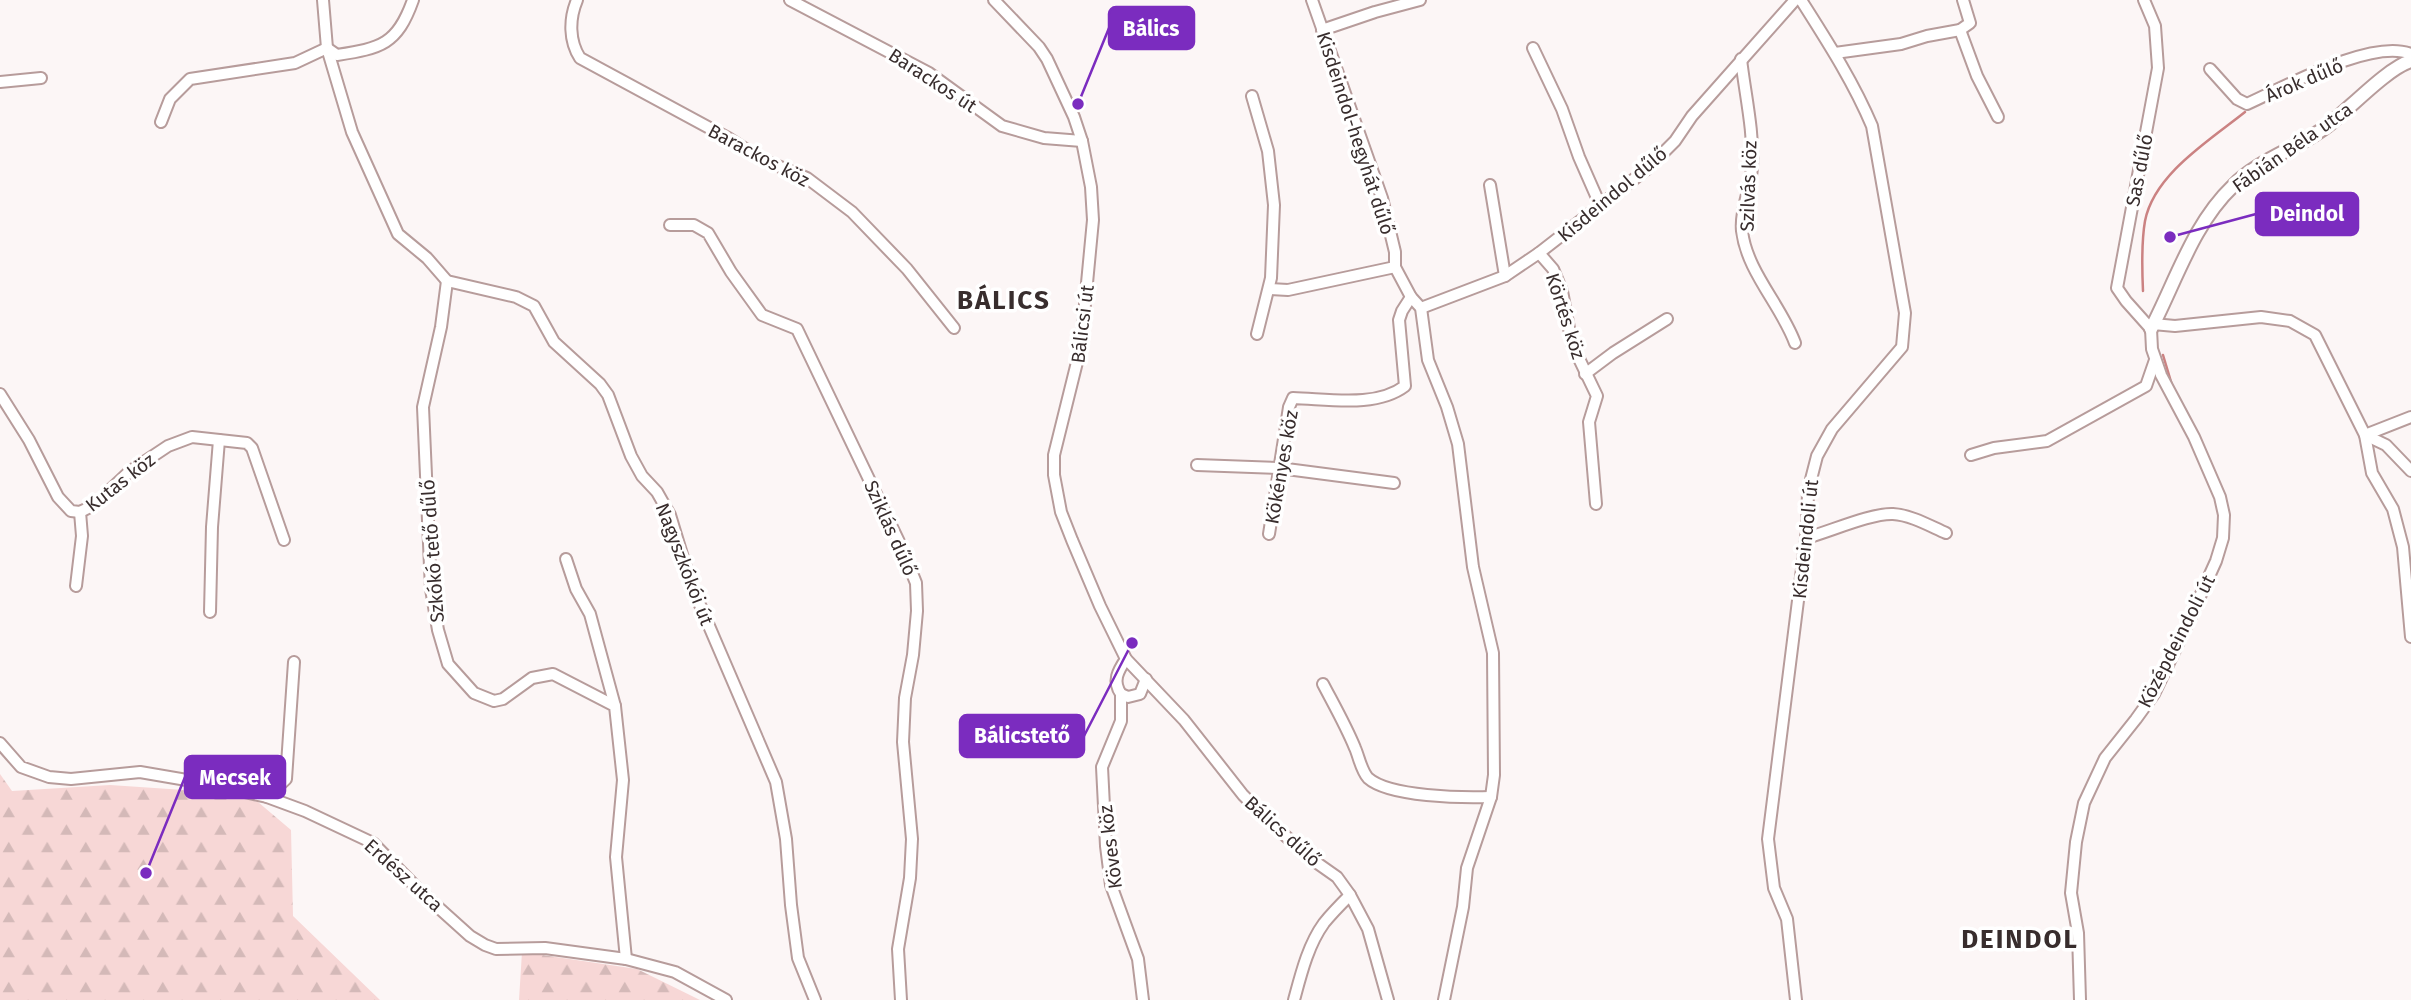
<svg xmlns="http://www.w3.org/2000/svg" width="2411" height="1000" viewBox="0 0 2411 1000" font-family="'Fira Sans',sans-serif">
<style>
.forest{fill:url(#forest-firs)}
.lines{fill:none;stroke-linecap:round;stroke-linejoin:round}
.stream{stroke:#cb8282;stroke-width:2.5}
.minor-casing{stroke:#b79c9b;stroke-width:14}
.tertiary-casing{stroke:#b79c9b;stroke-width:16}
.minor{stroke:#fff;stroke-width:10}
.tertiary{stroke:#fff;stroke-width:12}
.labels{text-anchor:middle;stroke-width:7;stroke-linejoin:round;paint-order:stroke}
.street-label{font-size:19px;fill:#382d2d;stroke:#fff}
.district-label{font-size:26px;font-weight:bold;letter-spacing:2px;fill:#382d2d;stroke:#fff}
.leader{fill:none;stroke:#7b2cbf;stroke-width:2.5}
.callout-dot{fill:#7b2cbf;stroke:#fff;stroke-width:2.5}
.callout{fill:#7b2cbf;stroke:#7b2cbf;stroke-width:2.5}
.callout-label{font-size:21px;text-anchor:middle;font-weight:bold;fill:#fff}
</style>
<defs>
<pattern id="forest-firs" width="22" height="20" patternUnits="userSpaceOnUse" patternTransform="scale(1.75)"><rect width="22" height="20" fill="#f7d7d6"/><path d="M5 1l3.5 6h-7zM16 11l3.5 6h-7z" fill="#d4b9b8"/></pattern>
</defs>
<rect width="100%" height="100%" fill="#fcf6f6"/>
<g class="forest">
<path d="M0,774l12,17 98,-6 104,7 44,10 33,28 2,86 87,84h-380z"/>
<path d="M522,952l115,17 63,31h-181z"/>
</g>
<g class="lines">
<g class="stream">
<path d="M2143,291c-1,-22 -2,-47 2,-70 9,-47 65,-81 100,-109"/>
<path d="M2163,355l9,30"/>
</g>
<defs>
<g id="minor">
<path d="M323,0l4,48 25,84 46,102 29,24 20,23 69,16 18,9 20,36 46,42 8,11 23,61 11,20 15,16 13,23 21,69 85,198 10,57 5,66 7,53 17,42"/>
<path d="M577,0c-8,19 -8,41 3,58l148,80 33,21 46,19 45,34 55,57 47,59"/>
<path d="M790,0l139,73 73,53 42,12 38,3"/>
<path d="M994,0l45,47 8,12 27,58 8,24 9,46 2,33 -12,126 -27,109v20l7,37 11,28 28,66 26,53 58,61 59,75 28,28 39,35 27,19 13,18 18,34 20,71"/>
<path d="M1312,0l70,198 13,54v15l16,30 10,11 7,52 19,47 11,37 15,123 20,86 1,122 -3,22 -24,71 -4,39 -19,93"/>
<path d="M1322,30l53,-18 45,-12"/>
<path d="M1960,30l17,46 21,41"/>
<path d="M1533,48l29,61 17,48 22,50"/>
<path d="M1835,53l66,-9 26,-8 33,-6 10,-7 -7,-23"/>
<path d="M1741,59c4,35 13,72 11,108 -1,21 -12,43 -10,64 5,41 39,74 53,112"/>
<path d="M2210,69l27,30 10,5c38,-17 125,-66 164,-50"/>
<path d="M0,82l41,-4"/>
<path d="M1252,96l16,55 6,54 -3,73 -14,56"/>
<path d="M161,122l9,-23 20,-20 105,-16 32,-15 10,7c44,-7 60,-10 76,-55"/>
<path d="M1490,185l15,91"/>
<path d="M670,225h24l14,8 23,39 31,43 35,14 104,217 15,37 1,28 -4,44 -8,43 -2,44 9,97 -2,39 -12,71 3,51"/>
<path d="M1539,253l14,16 9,22 10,53 25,52 -8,26 7,82"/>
<path d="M447,281l-6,46 -18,80 8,182 7,41 10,34 26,29 20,8 9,-2 29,-21 21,-4 62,32 8,74 -7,77 10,102"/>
<path d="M1269,289l19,1 107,-23"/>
<path d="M1421,308l84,-32 34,-23 108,-84 28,-28 17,-25 103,-116"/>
<path d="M2153,324l22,2 86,-9 29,4 25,14 50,100 21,10 25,26"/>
<path d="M1585,374l28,-21 54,-34"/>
<path d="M0,394l29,46 29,57 13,14 9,1 14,-7 35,-33 39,-26 24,-9 55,6 5,5 32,92"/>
<path d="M2411,417l-46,18 7,38 21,36 10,38 8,90"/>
<path d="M1971,455l23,-7 53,-7 99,-55 9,-26"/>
<path d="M1197,465l82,3 115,15"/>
<path d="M1269,534l20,-127 4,-9c36,1 83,10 112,-12l-6,-66 3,-9 9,-14"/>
<path d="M1806,538c23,-6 65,-25 87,-24 18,1 37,12 53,19"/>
<path d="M566,559l10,30 14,25 25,92"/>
<path d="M76,586l6,-50 -2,-24"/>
<path d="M210,612l2,-85 7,-87"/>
<path d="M1126,659c-8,12 -14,22 -5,35l7,3 12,-3 6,-15"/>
<path d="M1323,684c11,21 23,42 32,64 4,9 6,22 13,30 21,19 95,20 123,19"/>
<path d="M1121,694v27l-19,46 4,79 5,39 27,74 5,41"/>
<path d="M0,743l21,24 28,10 22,2 69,-7 70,12 57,13 38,14 68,32 47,48 50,45 15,9 11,4 49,-1 81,11 49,13 51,28"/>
<path d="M267,797l19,-18 8,-117"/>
<path d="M1294,1000c7,-26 14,-55 30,-77 8,-10 17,-19 26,-28"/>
<path d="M1796,1000l-9,-81 -13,-31 -6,-49 39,-310 1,-38 9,-35 15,-27 70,-82 3,-34 -33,-187c-19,-45 -45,-85 -71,-126"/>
<path d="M2080,1000l-2,-67 -7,-40 5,-51 8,-39 21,-45 31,-39 18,-25 34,-71 28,-62 7,-23 1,-23 -4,-18 -26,-60 -33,-62 -9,-26 -1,-20 -25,-28 -9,-13 41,-220 -3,-42 -11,-26"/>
</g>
<path id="tertiary" d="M2151,329c25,-48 42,-105 82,-143 27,-28 68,-38 98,-63 20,-16 58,-56 80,-62"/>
</defs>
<use href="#minor" class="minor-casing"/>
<use href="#tertiary" class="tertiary-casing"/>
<use href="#minor" class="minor"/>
<use href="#tertiary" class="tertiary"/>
</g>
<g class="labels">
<g class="street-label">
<text transform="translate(933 80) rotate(33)" y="7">Barackos út</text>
<text transform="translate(2304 80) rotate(-23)" y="7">Árok dűlő</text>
<text transform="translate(1356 133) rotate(72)" y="7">Kisdeindol-hegyhát dűlő</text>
<text transform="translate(2292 147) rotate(-35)" y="7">Fábián Béla utca</text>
<text transform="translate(759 155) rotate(28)" y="7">Barackos köz</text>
<text transform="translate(2139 170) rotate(-79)" y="7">Sas dűlő</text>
<text transform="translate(1748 186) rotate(-88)" y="7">Szilvás köz</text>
<text transform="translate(1612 194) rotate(-40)" y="7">Kisdeindol dűlő</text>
<text transform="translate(1566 316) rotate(72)" y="7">Körtés köz</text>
<text transform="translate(1082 324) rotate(-83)" y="7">Bálicsi út</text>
<text transform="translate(1281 467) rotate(-80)" y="7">Kökényes köz</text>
<text transform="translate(120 482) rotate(-38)" y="7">Kutas köz</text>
<text transform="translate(891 528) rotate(66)" y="7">Sziklás dűlő</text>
<text transform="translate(1805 539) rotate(-84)" y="7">Kisdeindoli út</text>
<text transform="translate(432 551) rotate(-94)" y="7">Szkókó tető dűlő</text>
<text transform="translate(685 564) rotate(69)" y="7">Nagyszkókói út</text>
<text transform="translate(2176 641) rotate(-63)" y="7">Középdeindoli út</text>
<text transform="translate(1283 831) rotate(42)" y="7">Bálics dűlő</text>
<text transform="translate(1110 847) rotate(-97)" y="7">Köves köz</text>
<text transform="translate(404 875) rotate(42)" y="7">Erdész utca</text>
</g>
<g class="district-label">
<text x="1004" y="309">BÁLICS</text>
<text x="2020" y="948">DEINDOL</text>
</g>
</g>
<path class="leader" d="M1078 104L1109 28M2170 237L2256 214M1132 643L1084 736M146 873L185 777"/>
<g class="callout-dot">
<circle cx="1078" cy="104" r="7"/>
<circle cx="2170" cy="237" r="7"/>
<circle cx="1132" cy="643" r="7"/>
<circle cx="146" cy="873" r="7"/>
</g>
<g class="callout">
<rect x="1109" y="7" width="85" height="42" rx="7"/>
<rect x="2256" y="193" width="102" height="42" rx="7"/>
<rect x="960" y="715" width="124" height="42" rx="7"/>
<rect x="185" y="756" width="100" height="42" rx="7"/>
</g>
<g class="callout-label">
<text x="1151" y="36">Bálics</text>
<text x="2307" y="221">Deindol</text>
<text x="1022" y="743">Bálicstető</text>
<text x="235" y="785">Mecsek</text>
</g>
</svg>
